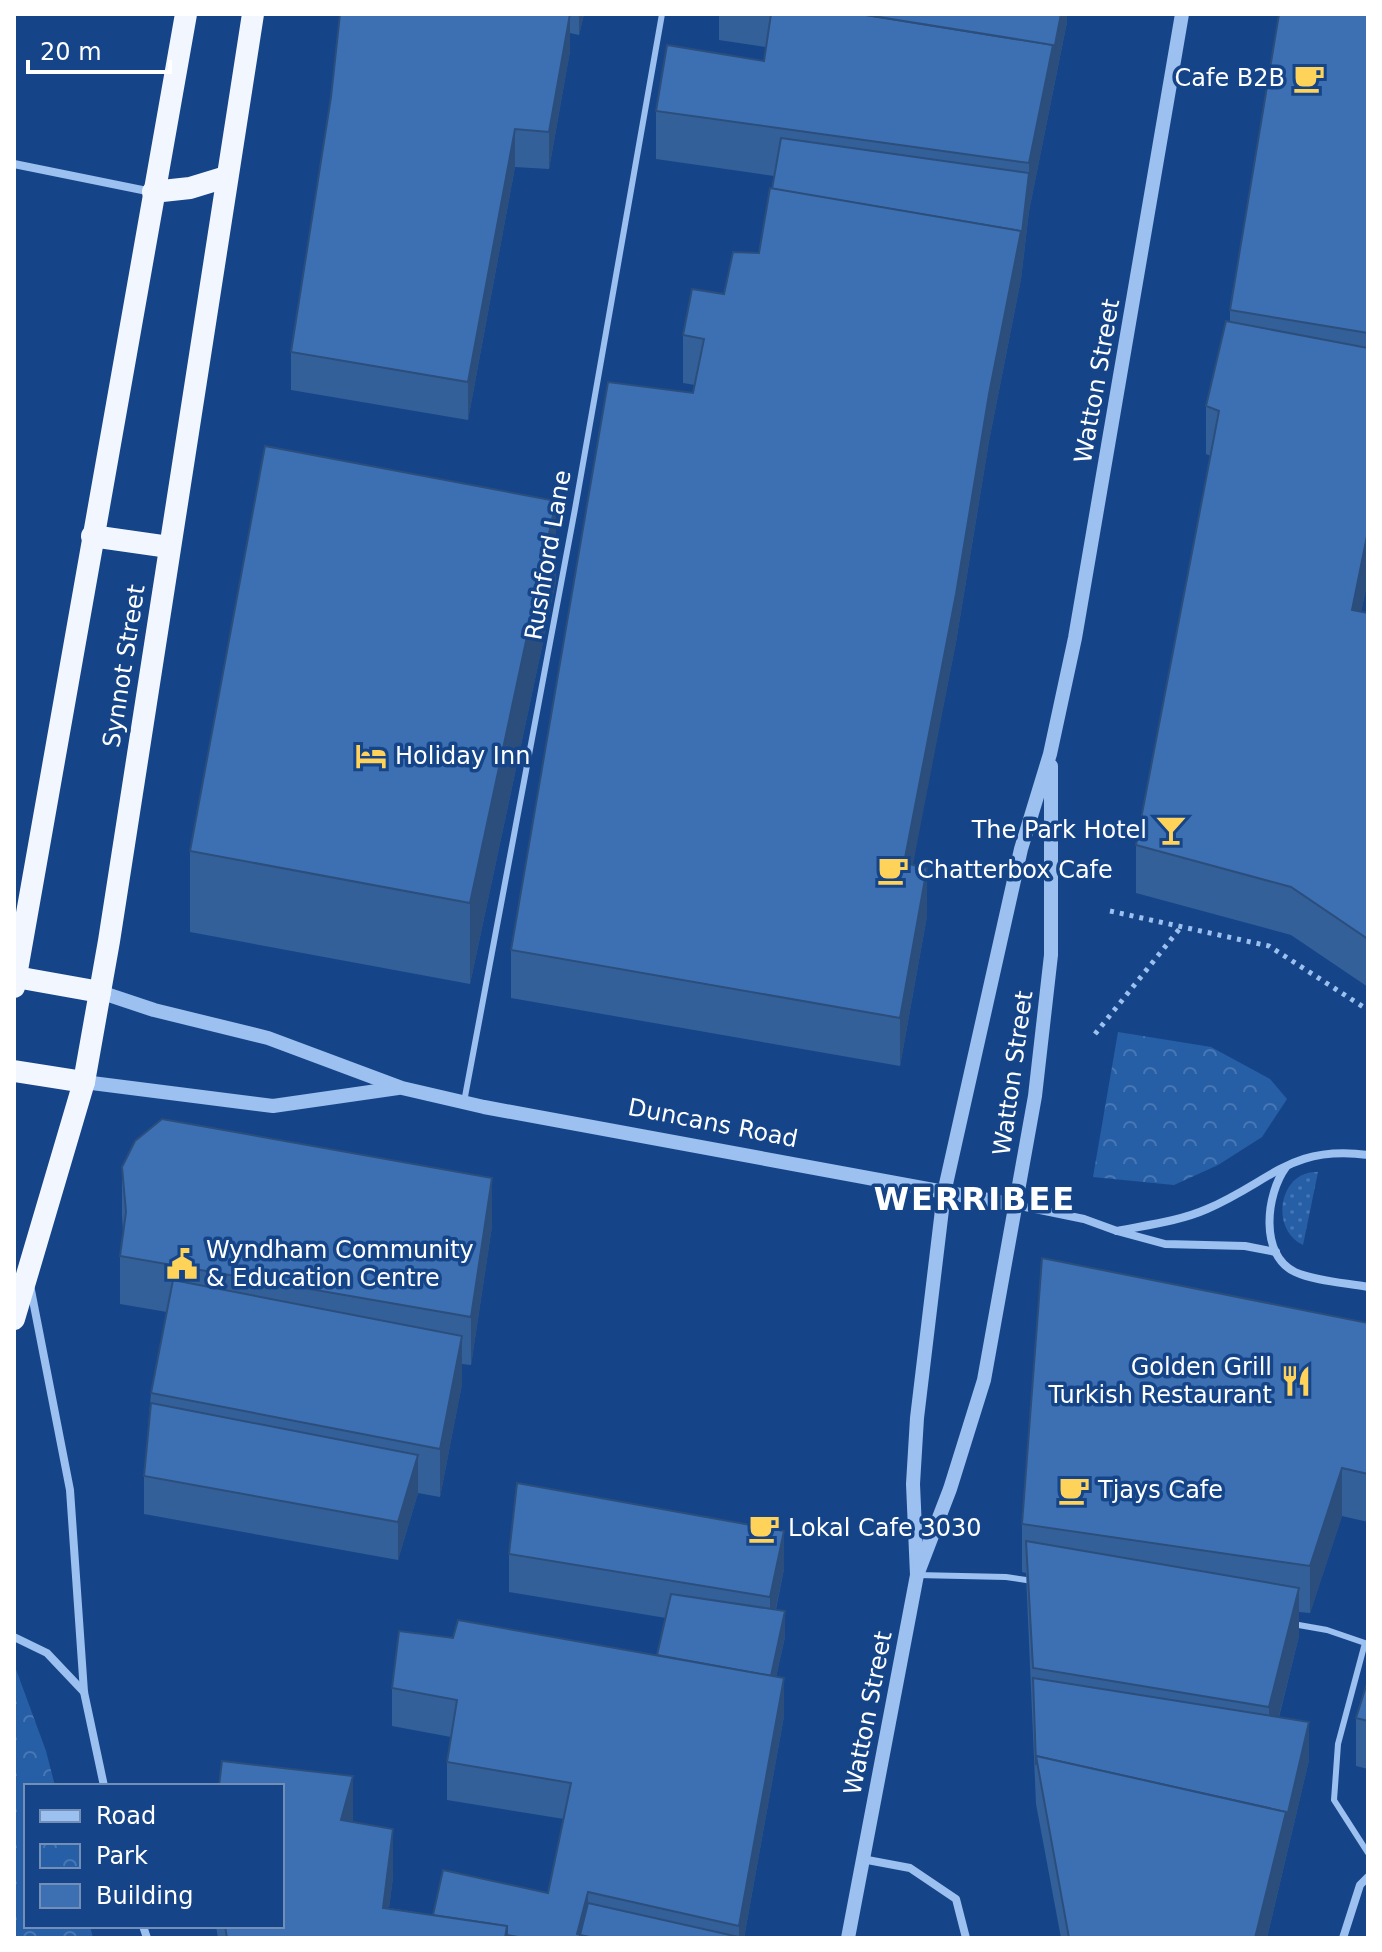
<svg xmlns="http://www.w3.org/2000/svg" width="1382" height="1952" viewBox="0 0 1382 1952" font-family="'DejaVu Sans',sans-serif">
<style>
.grass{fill:url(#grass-dots)}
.park{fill:url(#park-crowns)}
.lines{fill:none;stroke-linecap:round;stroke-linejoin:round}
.path{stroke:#9cc0ef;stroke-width:5;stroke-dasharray:4 6;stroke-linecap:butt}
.service{stroke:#9cc0ef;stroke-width:6}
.minor{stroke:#9cc0ef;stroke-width:8}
.tertiary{stroke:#9cc0ef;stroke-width:14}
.trunk{stroke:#f1f6ff;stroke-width:22}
.wall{fill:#346099}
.shaded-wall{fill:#2b4e7d}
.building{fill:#3d70b2;stroke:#2b4e7d;stroke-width:2}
.labels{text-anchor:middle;stroke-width:7;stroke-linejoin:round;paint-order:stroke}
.poi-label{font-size:24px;fill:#fff;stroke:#154588;text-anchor:start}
.street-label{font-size:24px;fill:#fff;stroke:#154588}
.district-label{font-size:32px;font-weight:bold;letter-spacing:2px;fill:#fff;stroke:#154588}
</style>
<defs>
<pattern id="grass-dots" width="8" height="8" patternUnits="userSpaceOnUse" patternTransform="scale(2)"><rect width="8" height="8" fill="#275fa7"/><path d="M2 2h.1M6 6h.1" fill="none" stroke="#4777b4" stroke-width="1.8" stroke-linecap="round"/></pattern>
<pattern id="park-crowns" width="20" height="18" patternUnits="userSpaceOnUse" patternTransform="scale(2)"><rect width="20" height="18" fill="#275fa7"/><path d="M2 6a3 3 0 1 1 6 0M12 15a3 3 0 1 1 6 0" fill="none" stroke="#4777b4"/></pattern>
</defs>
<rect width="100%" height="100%" fill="#154588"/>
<path class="grass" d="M1318,1172l-15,73c-34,-16 -24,-75 15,-73z"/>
<g class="park">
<path d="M1118,1032l93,15 59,32 17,20 -25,38 -44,28 -44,20 -81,-8z"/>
<path d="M14,1664l32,87 9,35h-29v140h64l3,12h-79z"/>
</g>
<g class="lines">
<g class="path">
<path d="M1110,911l159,35 99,64"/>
<path d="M1095,1034l86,-107"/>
</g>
<g class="service">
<path d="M464,1102l111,-593 87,-495"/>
<path d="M917,1575l89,2 27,4"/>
<path d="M1293,1624l34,6 38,13 -27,101 -4,56 34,53"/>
</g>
<g class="minor">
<path d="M14,164l138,28"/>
<path d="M1286,1167c-20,27 -27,88 9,105 19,9 52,11 73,15"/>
<path d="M1015,1205l69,14 33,12 48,13 80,2 31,6"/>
<path d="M1117,1231c30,-6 63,-10 90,-22 65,-28 83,-64 161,-54"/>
<path d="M30,1285l40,205 14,202 20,94"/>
<path d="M14,1637l33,16 37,39"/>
<path d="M862,1859l48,9 46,31 10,39"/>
<path d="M143,1926l4,12"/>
<path d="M1343,1938l17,-53 8,-8"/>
</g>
<g class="tertiary">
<path d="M100,992l54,18 114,28 134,50 82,19 531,98"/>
<path d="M84,1082l189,24 125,-18"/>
<path d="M917,1575l-4,-91 4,-66 27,-225 77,-344 29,-95 25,-116 107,-624"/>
<path d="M848,1938l69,-363 33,-86 34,-109 51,-284 16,-141v-189"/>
</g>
<g class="trunk">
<path d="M153,192l37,-4 36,-11"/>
<path d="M92,536l77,11"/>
<path d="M16,977l84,15"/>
<path d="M14,987l172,-973"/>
<path d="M14,1071l70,11"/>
<path d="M14,1319l70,-237 25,-141 144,-927"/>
</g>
</g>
<g class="wall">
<path d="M340,14h244l-5,21 -9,-2v18l-21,118 -34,-2 -47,253 -177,-30v-38l40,-255z"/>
<path d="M719,14h348v8l-38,189 -8,68 -32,162 -33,201 -44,223 15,51 -27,150 -389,-68v-48l182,-557 2,-8 -12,-2v-48l41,-41 35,-41 15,-77 -118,-17v-48l108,-50 2,-14 -47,-7z"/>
<path d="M1368,14v565l-7,33 7,1v374l-77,-52 -155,-42v-48l75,-389 -5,-2v-48l24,-84v-12z"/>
<path d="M556,581l-86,403 -280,-52v-81z"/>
<path d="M122,1167l370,59 -21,139 -9,-1v20l-22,113 -22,-4 -20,67 -254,-46v-38l7,-83 16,-81 -47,-8v-48l3,-23 -1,-18z"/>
<path d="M1368,1323v199l-26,-6 -32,97 -11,-1v24l-20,81 30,43 -42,178h-206l-25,-134 -10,-231 -4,-1v-48z"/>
<path d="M509,1554l275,15 -8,40 9,28 -9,40 8,39 -40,222h-526l-2,-12h66l71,-104 40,55 -4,31 44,7 115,-22 16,-74 -117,-19v-38l4,-25 -59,-11v-38l61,-50 204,17 9,-37 -157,-26z"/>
<path d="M1368,1680v89l-12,-3v-48z"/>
</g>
<g class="shaded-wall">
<path d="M570,14v37l-21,118v-37z"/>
<path d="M579,14h5l-5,21z"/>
<path d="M1061,14h6v8l-38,189 -8,68 -32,162 -33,201 -52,269v-48l125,-690v-10l24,-118z"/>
<path d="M515,129v38l-47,253v-38z"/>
<path d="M556,501v80l-86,403v-81z"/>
<path d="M1368,531v48l-16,79v-48z"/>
<path d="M927,868v48l-27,150v-48z"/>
<path d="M492,1178v48l-21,139v-48z"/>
<path d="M462,1336v48l-22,113v-48z"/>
<path d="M418,1455v38l-20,67v-38z"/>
<path d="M1342,1468v48l-32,97v-47z"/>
<path d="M784,1531v38l-14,66v-38z"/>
<path d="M1299,1588v48l-30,119v-48z"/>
<path d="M785,1611v26l-17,75v-26z"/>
<path d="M784,1678v38l-40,222h-5v-12z"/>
<path d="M1309,1722v38l-42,178h-12z"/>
<path d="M353,1776v48l-12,-4z"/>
<path d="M393,1829v48l-8,61 -2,-30z"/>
<path d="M588,1892v38l-2,8 -9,-4z"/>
</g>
<g class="building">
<path d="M340,14h230l-21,118 -34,-3 -47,253 -177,-30 40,-255z"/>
<path d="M771,14h89l193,31 -24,118 -373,-52 11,-66 97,16z"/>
<path d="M860,14h201l-8,41v-10z"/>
<path d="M1279,14h89v319l-138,-23z"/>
<path d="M781,138l248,35 -8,68v-10l-249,-42z"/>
<path d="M770,188l251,43 -32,163 -33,200 -52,269 23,5 -27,150 -389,-68 97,-568 85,11 11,-54 -21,-4 9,-46 32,5 9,-42 26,1z"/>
<path d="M1226,321l142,27v183l-16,79 16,3v326l-77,-52 -155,-42 83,-434 -13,-5z"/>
<path d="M265,446l291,55 -86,402 -280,-52z"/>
<path d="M162,1119l330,59 -21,139 -351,-61 6,-44 -4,-45 13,-26z"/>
<path d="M1042,1258l326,65v151l-26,-6 -32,98 -288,-42z"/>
<path d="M173,1280l289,56 -22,113 -289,-56z"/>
<path d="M151,1403l267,52 -20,67 -254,-46z"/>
<path d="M517,1483l267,48 -14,66 -261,-43z"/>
<path d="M1026,1541l273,47 -30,119 -236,-39z"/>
<path d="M671,1594l114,17 -14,65 -114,-21z"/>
<path d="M458,1620l326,58 -45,248 -151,-34 -11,42 18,4h-71l-17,-3v-9l-74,-11 10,-45 105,23 23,-110 -124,-21 10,-62 -65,-12 7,-57 54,7z"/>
<path d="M1033,1678l276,44 -23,99v-9l-250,-56v9z"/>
<path d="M1368,1680v41l-12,-3z"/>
<path d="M1036,1756l250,56 -31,126h-186z"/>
<path d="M222,1761l131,15 -12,44 52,9 -10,79 124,18 -2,12h-278l-2,-12h57v-140h-63z"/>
<path d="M588,1903l151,34v1h-144l-15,-3z"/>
</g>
<defs>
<symbol id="cafe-bare" viewBox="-9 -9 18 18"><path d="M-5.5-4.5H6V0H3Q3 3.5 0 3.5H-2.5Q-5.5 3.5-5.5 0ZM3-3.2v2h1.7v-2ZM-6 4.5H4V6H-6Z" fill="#ffd259" stroke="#154588" stroke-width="2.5" paint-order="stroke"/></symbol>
<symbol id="hotel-bare" viewBox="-9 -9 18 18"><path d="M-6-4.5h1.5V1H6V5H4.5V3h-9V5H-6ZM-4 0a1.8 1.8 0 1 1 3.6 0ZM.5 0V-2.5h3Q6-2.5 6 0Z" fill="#ffd259" stroke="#154588" stroke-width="2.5" paint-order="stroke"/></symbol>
<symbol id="bar-bare" viewBox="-9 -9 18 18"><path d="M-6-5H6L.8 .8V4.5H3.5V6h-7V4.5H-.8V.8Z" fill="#ffd259" stroke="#154588" stroke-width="2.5" paint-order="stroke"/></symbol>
<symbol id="civic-bare" viewBox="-9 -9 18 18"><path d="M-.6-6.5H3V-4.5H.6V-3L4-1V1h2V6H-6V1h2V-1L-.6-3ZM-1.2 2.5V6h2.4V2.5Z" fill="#ffd259" stroke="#154588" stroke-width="2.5" paint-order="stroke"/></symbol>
<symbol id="restaurant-bare" viewBox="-9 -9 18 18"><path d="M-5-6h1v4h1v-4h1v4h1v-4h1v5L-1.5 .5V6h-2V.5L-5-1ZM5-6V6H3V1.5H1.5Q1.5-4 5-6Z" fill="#ffd259" stroke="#154588" stroke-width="2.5" paint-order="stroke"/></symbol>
</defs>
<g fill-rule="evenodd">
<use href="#cafe-bare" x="1287" y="56" width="44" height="44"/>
<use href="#hotel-bare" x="349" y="734" width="44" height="44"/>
<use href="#bar-bare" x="1149" y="808" width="44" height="44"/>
<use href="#cafe-bare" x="871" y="848" width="44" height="44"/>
<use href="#civic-bare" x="160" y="1242" width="44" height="44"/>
<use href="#restaurant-bare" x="1274" y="1359" width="44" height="44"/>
<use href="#cafe-bare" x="1052" y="1468" width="44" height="44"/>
<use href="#cafe-bare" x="742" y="1506" width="44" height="44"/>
</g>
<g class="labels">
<g class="poi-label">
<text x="1285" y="86" text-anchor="end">Cafe B2B</text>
<text x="395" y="764">Holiday Inn</text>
<text x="1147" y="838" text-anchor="end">The Park Hotel</text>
<text x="917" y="878">Chatterbox Cafe</text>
<text x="206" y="1258">Wyndham Community<tspan x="206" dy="28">&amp; Education Centre</tspan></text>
<text x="1272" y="1375" text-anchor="end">Golden Grill<tspan x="1272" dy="28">Turkish Restaurant</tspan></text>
<text x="1098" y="1498">Tjays Cafe</text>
<text x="788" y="1536">Lokal Cafe 3030</text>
</g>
<g class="street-label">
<text transform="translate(1097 381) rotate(-80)" y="8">Watton Street</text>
<text transform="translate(548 555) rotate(-80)" y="8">Rushford Lane</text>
<text transform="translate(124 666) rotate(-81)" y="8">Synnot Street</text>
<text transform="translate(1013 1073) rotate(-82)" y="8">Watton Street</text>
<text transform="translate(713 1123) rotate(11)" y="8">Duncans Road</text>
<text transform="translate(868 1713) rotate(-79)" y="8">Watton Street</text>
</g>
<g class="district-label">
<text x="975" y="1210">WERRIBEE</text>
</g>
</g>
<rect width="1382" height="1952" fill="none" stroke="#ffffff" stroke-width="32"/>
<rect x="24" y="1784" width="260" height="144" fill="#154588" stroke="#738fb8" stroke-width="2"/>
<rect x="40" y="1810" width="40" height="12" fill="#9cc0ef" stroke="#738fb8" stroke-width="2"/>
<text x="96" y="1824" font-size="24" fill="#ffffff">Road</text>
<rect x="40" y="1844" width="40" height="24" fill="url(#park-crowns)" stroke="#738fb8" stroke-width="2"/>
<text x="96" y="1864" font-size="24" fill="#ffffff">Park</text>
<rect x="40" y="1884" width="40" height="24" fill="#3d70b2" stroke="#738fb8" stroke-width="2"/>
<text x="96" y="1904" font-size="24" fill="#ffffff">Building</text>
<path d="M28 60v12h142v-12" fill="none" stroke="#ffffff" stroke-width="4"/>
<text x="40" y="60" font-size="24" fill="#ffffff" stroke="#154588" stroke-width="6" paint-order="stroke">20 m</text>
</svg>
